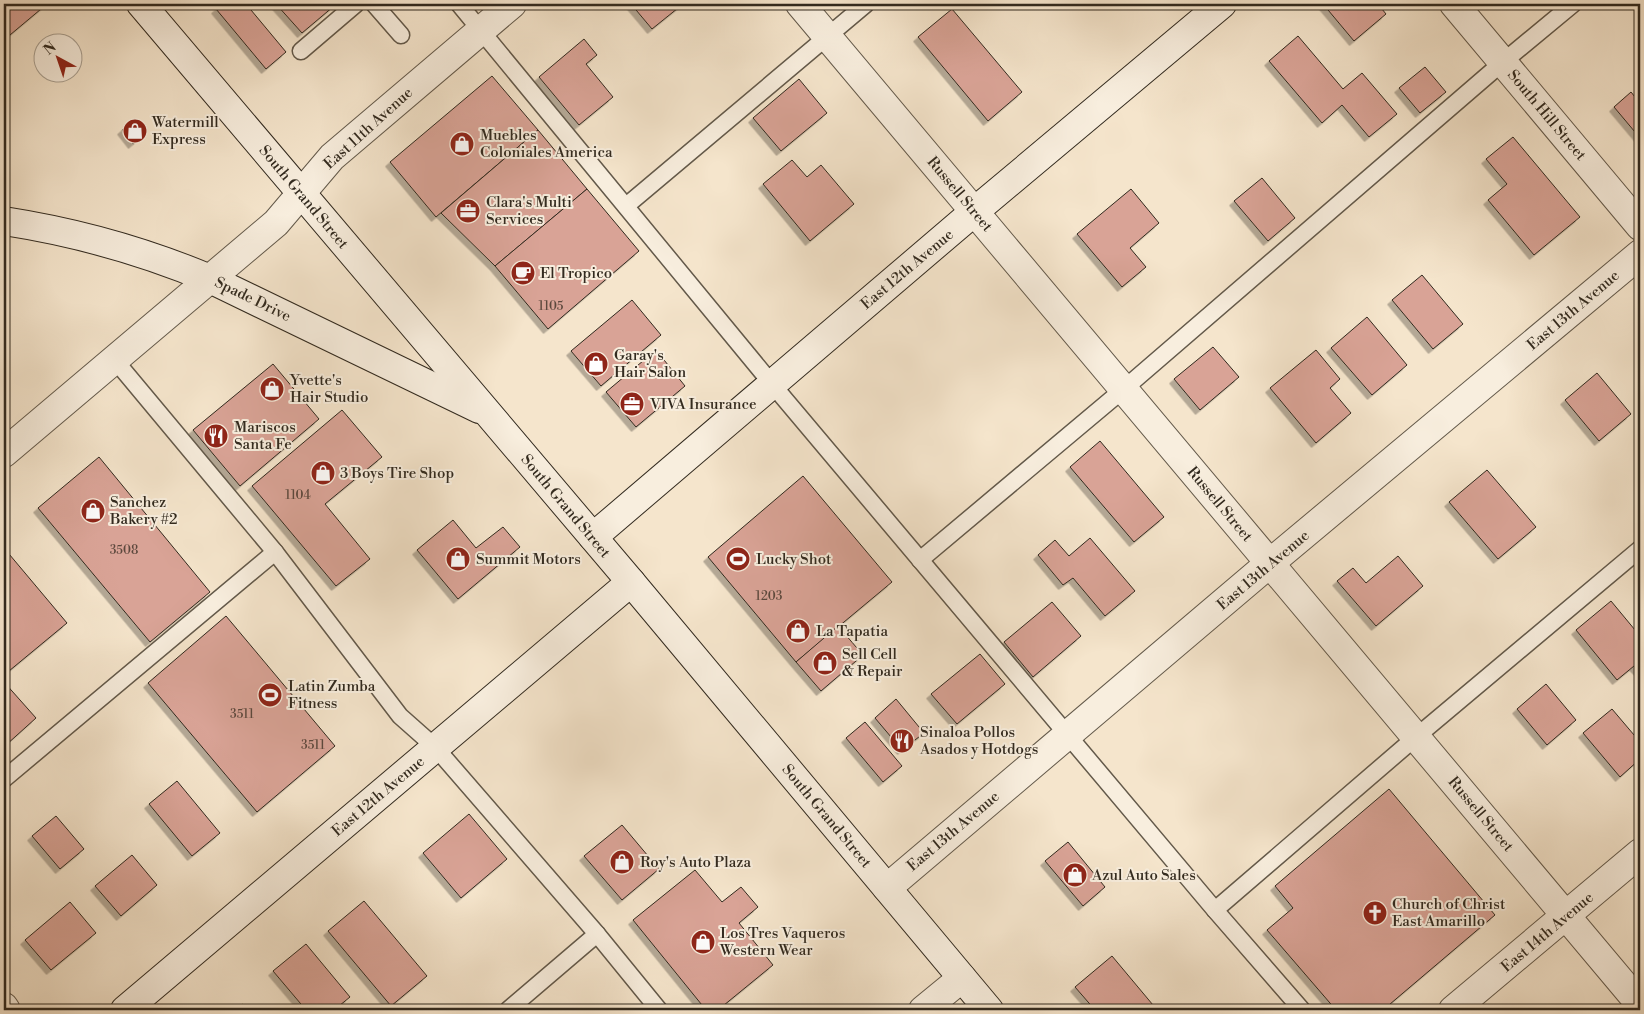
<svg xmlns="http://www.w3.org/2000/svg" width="1644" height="1014" viewBox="0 0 1644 1014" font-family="'Libre Bodoni',serif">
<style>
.building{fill:#d9a396;stroke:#322a1f;filter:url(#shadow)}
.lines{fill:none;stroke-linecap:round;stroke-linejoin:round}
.lane-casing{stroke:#63594a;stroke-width:19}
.street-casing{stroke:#63594a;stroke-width:30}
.secondary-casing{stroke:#322a1f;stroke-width:30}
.lane{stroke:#f8eede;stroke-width:16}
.street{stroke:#f8eede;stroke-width:28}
.secondary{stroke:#f8eede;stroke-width:28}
.labels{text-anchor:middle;stroke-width:4;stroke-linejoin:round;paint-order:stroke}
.number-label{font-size:12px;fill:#5c483d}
.street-label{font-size:15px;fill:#322a1f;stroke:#f8eede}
.poi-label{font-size:15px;fill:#322a1f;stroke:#f8eede;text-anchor:start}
</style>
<defs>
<filter id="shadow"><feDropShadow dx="-4.5" dy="4.5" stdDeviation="0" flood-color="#0004"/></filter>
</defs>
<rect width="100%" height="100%" fill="#f5e5cc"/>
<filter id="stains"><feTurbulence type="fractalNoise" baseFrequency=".004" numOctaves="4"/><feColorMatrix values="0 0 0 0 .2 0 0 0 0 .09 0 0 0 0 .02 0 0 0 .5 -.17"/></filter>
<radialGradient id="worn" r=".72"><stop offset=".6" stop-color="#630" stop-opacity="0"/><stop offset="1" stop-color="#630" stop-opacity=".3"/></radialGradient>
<g class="building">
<path d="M4,4h43l-43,36z"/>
<path d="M222,4h24l40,48 -20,17 -50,-60z"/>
<path d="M276,4h56l2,2 -32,27z"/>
<path d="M631,4h52l-31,25z"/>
<path d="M1323,4h55l8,10 -32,27z"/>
<path d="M952,9l70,83 -34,29 -70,-84z"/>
<path d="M1298,36l45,53 19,-16 35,41 -28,23 -27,-32 -20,18 -53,-62z"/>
<path d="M584,39l13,16 -11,9 27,33 -34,28 -40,-48z"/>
<path d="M1425,67l21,25 -26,21 -21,-25z"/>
<path d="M492,76l46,54 -102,87 -46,-55z"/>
<path d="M799,79l28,34 -46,38 -28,-33z"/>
<path d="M1631,92l8,10 1,-1v37l-26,-31z"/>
<path d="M135,119l12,13 -14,12 -11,-14z"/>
<path d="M538,130l49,59 -92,77 -54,-53z"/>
<path d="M1513,137l67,80 -46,38 -46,-55 19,-16 -21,-25z"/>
<path d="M792,160l15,17 14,-12 33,39 -44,37 -47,-57z"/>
<path d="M1262,178l33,40 -27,23 -34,-40z"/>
<path d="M587,189l52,62 -91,78 -53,-63z"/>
<path d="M1131,189l28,34 -29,25 16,19 -24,20 -45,-53z"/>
<path d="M1422,275l41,49 -30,25 -41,-49z"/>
<path d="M632,300l29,35 -60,51 -30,-35z"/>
<path d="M1367,317l40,48 -35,30 -41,-47z"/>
<path d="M1213,347l26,30 -39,33 -26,-31z"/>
<path d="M656,350l29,36 -49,41 -30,-35z"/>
<path d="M1316,350l24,29 -10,9 21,25 -35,30 -46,-55z"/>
<path d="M273,364l46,55 -79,67 -47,-56z"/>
<path d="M1597,373l34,41 -32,27 -34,-41z"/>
<path d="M342,410l40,47 -57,47 45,55 -34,27 -84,-100z"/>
<path d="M1100,441l64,76 -30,25 -64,-75z"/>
<path d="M99,457l111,135 -60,50 -112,-134z"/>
<path d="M1487,470l49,57 -38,32 -49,-57z"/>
<path d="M803,476l89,106 -96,80 -88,-105z"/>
<path d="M453,520l23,28 27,-21 17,20 -62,52 -41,-49z"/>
<path d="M1090,538l45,53 -30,25 -32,-38 -10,7 -25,-30 17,-15 14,16z"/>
<path d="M4,548l63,75 -58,48 -5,-5z"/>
<path d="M1398,556l25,30 -47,40 -39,-45 16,-13 13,15z"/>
<path d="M1611,601l29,35v36l-6,-6 -17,14 -41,-50z"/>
<path d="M1052,602l29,34 -48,41 -29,-35z"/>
<path d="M226,616l109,130 -78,66 -109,-129z"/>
<path d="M838,626l25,29 -42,36 -25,-29z"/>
<path d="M980,654l25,30 -48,40 -26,-30z"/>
<path d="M4,682l32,36 -30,27 -2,-2z"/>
<path d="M1546,684l30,36 -29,25 -30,-36z"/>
<path d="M896,699l28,34 -22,17 -27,-32z"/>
<path d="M1612,709l28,33v17l-20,18 -37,-44z"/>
<path d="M865,722l37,44 -19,16 -37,-44z"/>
<path d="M177,781l43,52 -28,23 -43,-52z"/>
<path d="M1389,789l106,126 -112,95h-47l-69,-80 26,-22 -18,-22z"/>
<path d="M469,814l38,45 -46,39 -38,-45z"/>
<path d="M56,816l28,33 -24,20 -28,-33z"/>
<path d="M622,825l37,44 -37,31 -38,-44z"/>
<path d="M1068,842l37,45 -22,19 -38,-45z"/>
<path d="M132,855l25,30 -36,31 -26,-30z"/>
<path d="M695,870l27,32 19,-15 17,20 -19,16 34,42 -55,45h-12l-73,-90z"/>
<path d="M364,901l63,75 -36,30 -63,-75z"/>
<path d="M70,902l26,31 -45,37 -26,-30z"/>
<path d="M306,944l44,53 -16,13h-28l-33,-39z"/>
<path d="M1112,956l41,49 -6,5h-52l-20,-23z"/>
<path d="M243,1004l6,6h-14z"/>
</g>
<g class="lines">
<defs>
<g id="lane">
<path d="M374,4l27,31"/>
<path d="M459,4l313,380 443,526 87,100"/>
<path d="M301,51l55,-47"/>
<path d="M626,206l240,-202"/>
<path d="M114,359l161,193 125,164 35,31 162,187 62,76"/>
<path d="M920,560l205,-172 378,-326 70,-58"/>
<path d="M4,779l271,-227"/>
<path d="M1215,910l201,-173 224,-188"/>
<path d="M508,1010l89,-76"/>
</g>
<g id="street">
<path d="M800,4l840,1000"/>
<path d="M1454,4l186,222"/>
<path d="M4,453l272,-230 56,-66 180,-153"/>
<path d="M887,888l383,-325 370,-309"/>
<path d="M4,1007l2,3"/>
<path d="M923,1010l39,-32"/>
<path d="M1453,1010l187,-157"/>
</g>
<g id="secondary">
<path d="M141,4l490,578 358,428"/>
<path d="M4,221c71,11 140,30 206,58l269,130"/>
<path d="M593,537l382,-326 247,-207"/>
<path d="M125,1010l506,-428"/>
</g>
</defs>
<use href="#lane" class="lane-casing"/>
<use href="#street" class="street-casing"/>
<use href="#secondary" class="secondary-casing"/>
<use href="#lane" class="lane"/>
<use href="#street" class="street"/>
<use href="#secondary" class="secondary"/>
</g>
<defs>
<symbol id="shop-disc" viewBox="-11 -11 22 22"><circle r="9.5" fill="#8f2418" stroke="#f8eede"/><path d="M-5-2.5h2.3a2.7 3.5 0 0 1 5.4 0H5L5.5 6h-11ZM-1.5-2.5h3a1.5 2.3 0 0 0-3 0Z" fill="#fff"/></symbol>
<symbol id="office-disc" viewBox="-11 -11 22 22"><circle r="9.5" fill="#8f2418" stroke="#f8eede"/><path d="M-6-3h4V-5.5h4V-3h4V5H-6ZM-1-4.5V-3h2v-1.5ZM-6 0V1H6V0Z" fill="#fff"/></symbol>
<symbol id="cafe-disc" viewBox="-11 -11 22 22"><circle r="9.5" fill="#8f2418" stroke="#f8eede"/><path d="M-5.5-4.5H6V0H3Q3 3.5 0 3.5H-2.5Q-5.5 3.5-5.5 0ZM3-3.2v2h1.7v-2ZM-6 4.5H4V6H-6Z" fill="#fff"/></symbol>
<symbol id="restaurant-disc" viewBox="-11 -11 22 22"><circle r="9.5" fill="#8f2418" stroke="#f8eede"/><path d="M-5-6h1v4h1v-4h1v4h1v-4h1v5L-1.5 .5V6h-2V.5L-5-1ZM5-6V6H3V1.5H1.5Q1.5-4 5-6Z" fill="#fff"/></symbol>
<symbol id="stadium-disc" viewBox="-11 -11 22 22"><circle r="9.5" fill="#8f2418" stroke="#f8eede"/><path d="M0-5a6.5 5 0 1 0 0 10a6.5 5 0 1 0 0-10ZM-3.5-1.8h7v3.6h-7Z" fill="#fff"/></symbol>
<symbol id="church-disc" viewBox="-11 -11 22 22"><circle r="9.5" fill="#8f2418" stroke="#f8eede"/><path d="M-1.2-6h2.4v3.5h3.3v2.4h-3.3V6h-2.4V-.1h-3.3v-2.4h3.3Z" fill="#fff"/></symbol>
</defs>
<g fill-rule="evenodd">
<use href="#shop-disc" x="121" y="117" width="28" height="28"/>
<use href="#shop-disc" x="448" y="130" width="28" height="28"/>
<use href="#office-disc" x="454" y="197" width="28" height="28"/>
<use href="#cafe-disc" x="509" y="259" width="28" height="28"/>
<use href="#shop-disc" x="582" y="350" width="28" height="28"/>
<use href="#shop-disc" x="258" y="375" width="28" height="28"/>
<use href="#office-disc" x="618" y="390" width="28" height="28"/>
<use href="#restaurant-disc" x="202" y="422" width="28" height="28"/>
<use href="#shop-disc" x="309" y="459" width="28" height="28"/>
<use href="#shop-disc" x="79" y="497" width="28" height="28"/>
<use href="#shop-disc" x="444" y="545" width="28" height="28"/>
<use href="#stadium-disc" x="724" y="545" width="28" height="28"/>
<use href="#shop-disc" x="784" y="617" width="28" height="28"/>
<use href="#shop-disc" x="811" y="649" width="28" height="28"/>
<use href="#stadium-disc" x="256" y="681" width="28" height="28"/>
<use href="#restaurant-disc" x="888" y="727" width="28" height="28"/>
<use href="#shop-disc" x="608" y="848" width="28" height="28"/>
<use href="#shop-disc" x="1061" y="861" width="28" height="28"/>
<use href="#church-disc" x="1361" y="899" width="28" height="28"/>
<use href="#shop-disc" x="689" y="928" width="28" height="28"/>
</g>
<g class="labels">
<g class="number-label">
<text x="551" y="310">1105</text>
<text x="298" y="499">1104</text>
<text x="124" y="554">3508</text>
<text x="769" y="600">1203</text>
<text x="242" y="718">3511</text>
<text x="313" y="749">3511</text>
</g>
<g class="street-label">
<text transform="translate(1547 115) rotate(50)" y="5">South Hill Street</text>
<text transform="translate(368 128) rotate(-42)" y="5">East 11th Avenue</text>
<text transform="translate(960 194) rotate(50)" y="5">Russell Street</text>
<text transform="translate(304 197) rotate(50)" y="5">South Grand Street</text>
<text transform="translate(907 269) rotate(-40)" y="5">East 12th Avenue</text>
<text transform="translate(253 299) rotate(26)" y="5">Spade Drive</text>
<text transform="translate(1573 310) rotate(-40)" y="5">East 13th Avenue</text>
<text transform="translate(1220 504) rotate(50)" y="5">Russell Street</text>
<text transform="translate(566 506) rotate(50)" y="5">South Grand Street</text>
<text transform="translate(1263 570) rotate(-40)" y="5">East 13th Avenue</text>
<text transform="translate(378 796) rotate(-40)" y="5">East 12th Avenue</text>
<text transform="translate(1481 814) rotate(50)" y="5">Russell Street</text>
<text transform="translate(827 816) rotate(50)" y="5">South Grand Street</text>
<text transform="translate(953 831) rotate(-40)" y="5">East 13th Avenue</text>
<text transform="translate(1547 932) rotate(-40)" y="5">East 14th Avenue</text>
</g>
<g class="poi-label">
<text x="152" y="127">Watermill<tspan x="152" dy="17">Express</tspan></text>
<text x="480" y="140">Muebles<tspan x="480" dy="17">Coloniales America</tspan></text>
<text x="486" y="207">Clara's Multi<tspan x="486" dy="17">Services</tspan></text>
<text x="540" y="278">El Tropico</text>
<text x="614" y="360">Garay's<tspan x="614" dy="17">Hair Salon</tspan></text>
<text x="290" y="385">Yvette's<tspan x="290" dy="17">Hair Studio</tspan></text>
<text x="650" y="409">VIVA Insurance</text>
<text x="234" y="432">Mariscos<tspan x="234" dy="17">Santa Fe</tspan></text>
<text x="340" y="478">3 Boys Tire Shop</text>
<text x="110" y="507">Sanchez<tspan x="110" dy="17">Bakery #2</tspan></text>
<text x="476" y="564">Summit Motors</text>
<text x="756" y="564">Lucky Shot</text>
<text x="816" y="636">La Tapatia</text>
<text x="842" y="659">Sell Cell<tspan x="842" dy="17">&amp; Repair</tspan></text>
<text x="288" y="691">Latin Zumba<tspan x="288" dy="17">Fitness</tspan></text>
<text x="920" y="737">Sinaloa Pollos<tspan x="920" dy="17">Asados y Hotdogs</tspan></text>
<text x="640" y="867">Roy's Auto Plaza</text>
<text x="1092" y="880">Azul Auto Sales</text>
<text x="1392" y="909">Church of Christ<tspan x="1392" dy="17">East Amarillo</tspan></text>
<text x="720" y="938">Los Tres Vaqueros<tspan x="720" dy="17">Western Wear</tspan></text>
</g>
</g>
<rect width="1644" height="1014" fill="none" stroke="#f5e5cc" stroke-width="20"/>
<rect x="5" y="5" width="1634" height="1004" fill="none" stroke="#322a1f" stroke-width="2.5"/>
<rect x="10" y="10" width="1624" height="994" fill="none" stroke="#322a1f"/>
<g transform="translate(58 58) rotate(320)"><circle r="24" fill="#f8eede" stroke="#a9a092"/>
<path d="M0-4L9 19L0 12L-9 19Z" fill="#8f2418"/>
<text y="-8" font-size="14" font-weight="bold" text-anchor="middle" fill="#322a1f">N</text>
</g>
<rect width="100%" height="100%" filter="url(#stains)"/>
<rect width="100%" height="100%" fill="url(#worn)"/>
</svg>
